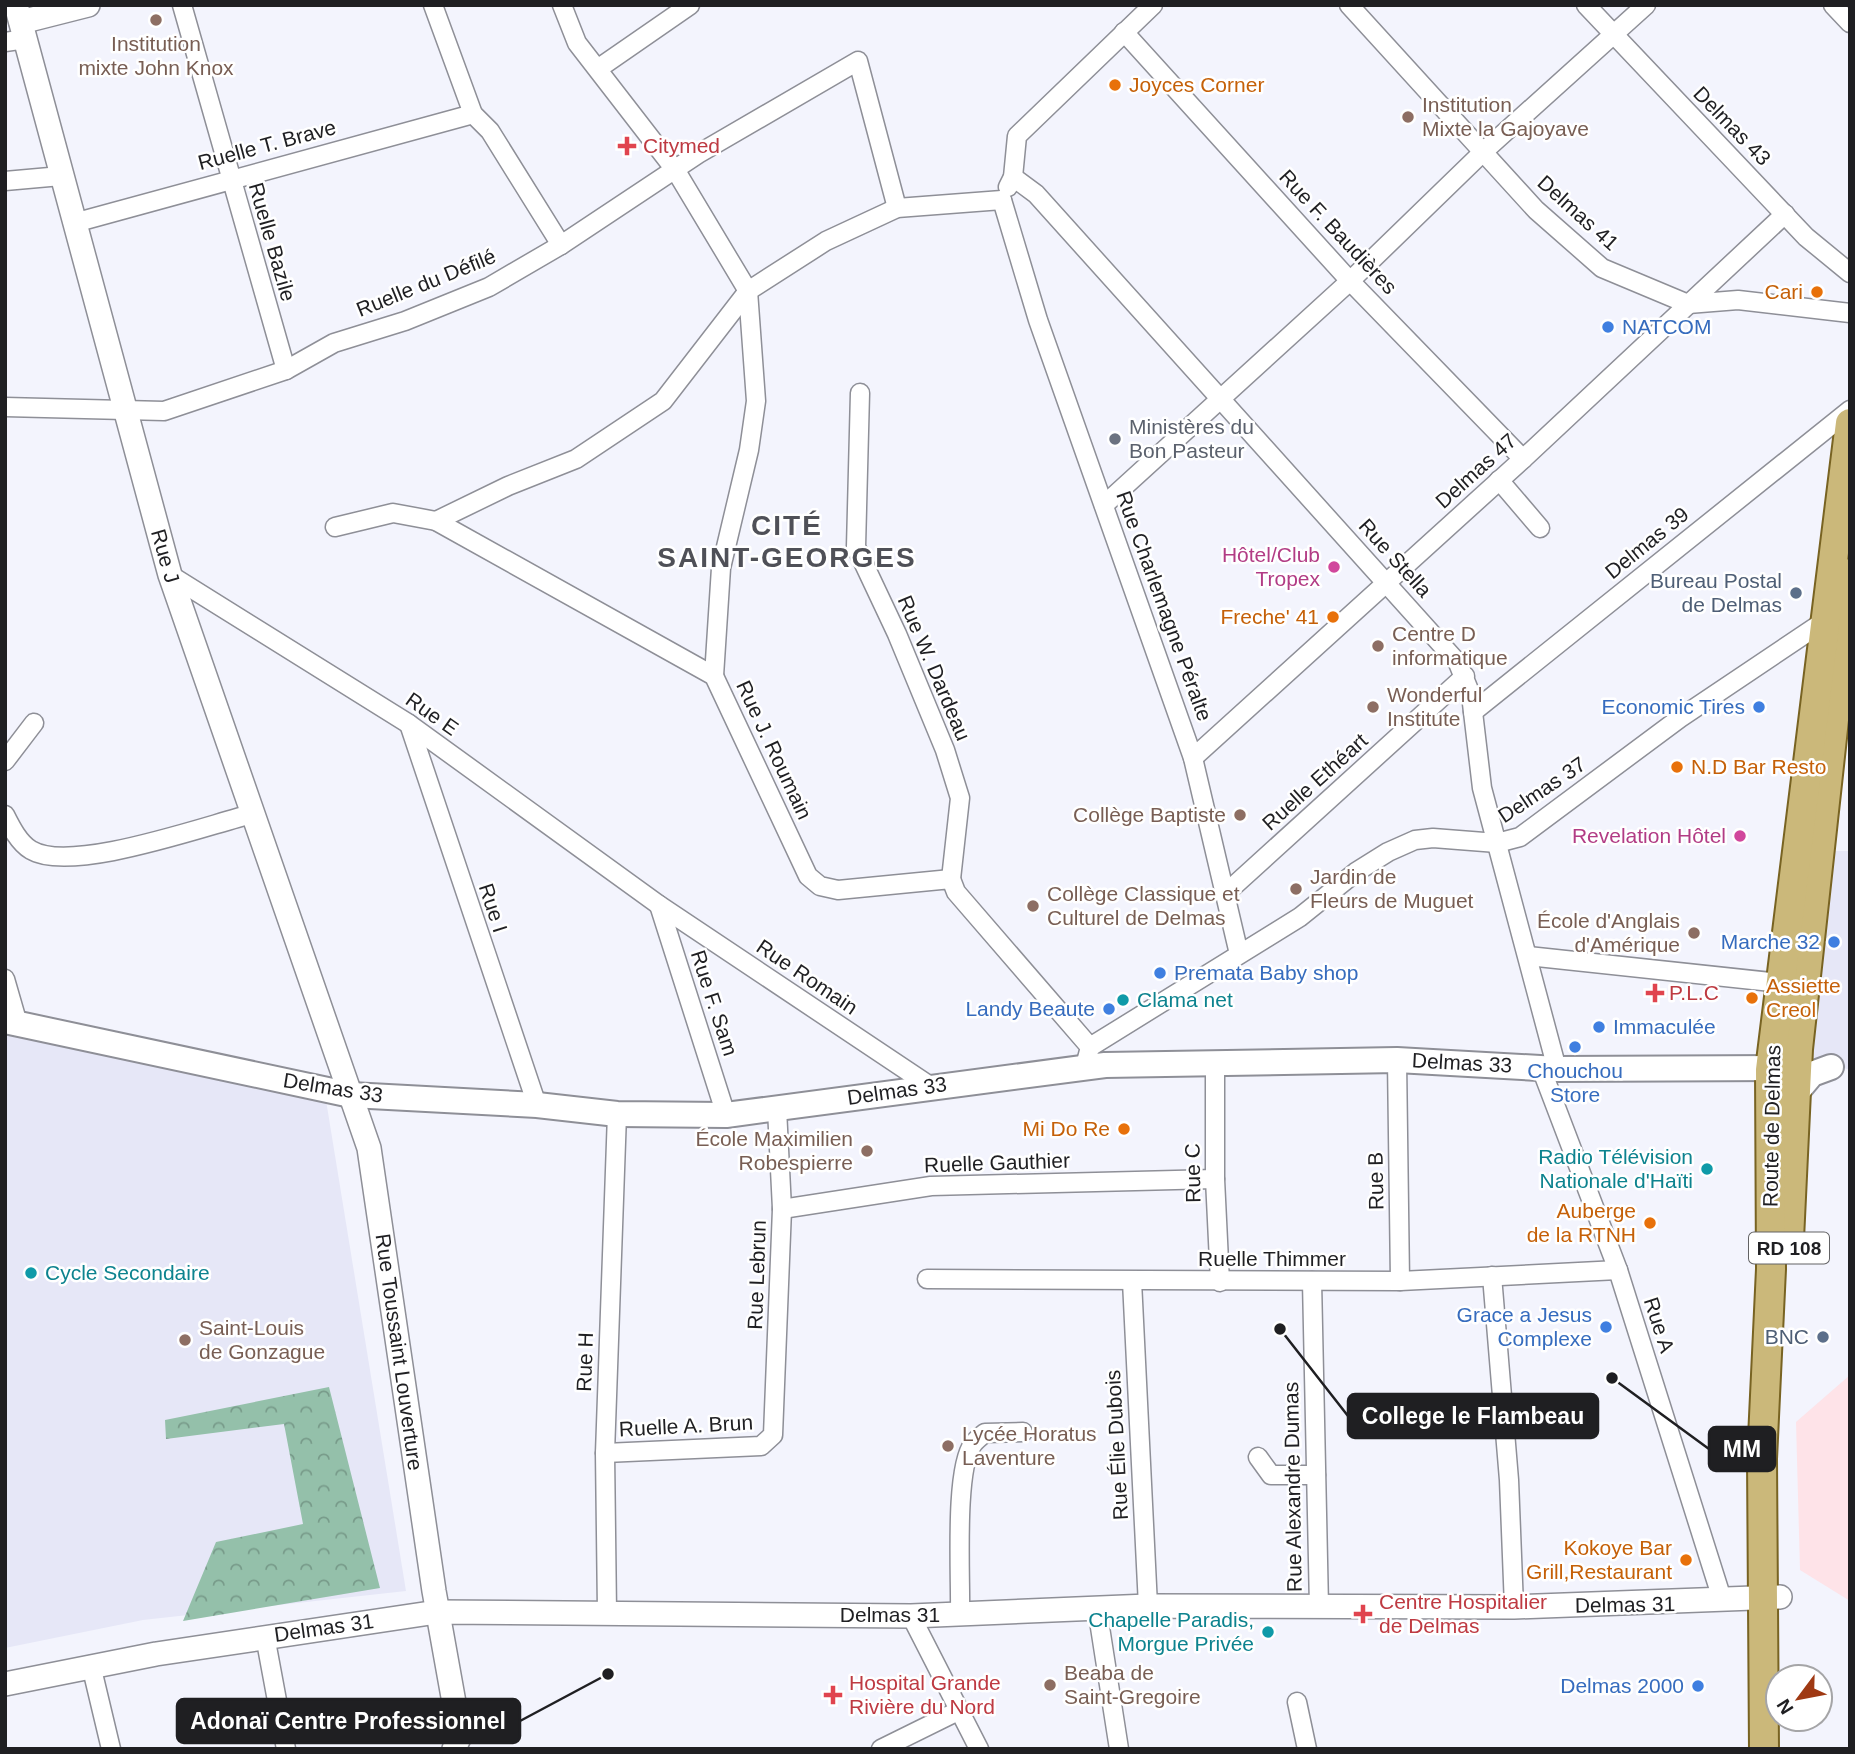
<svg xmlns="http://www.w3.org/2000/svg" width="1855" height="1754" viewBox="0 0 1855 1754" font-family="Helvetica,sans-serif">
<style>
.built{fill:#e6e7f7}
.industrial{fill:#fee3e8}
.forest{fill:url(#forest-crowns)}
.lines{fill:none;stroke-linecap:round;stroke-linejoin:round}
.minor-casing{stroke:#8e8f97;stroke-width:21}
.tertiary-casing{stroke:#8e8f97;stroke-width:26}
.secondary-casing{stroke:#8e8f97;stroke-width:28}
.primary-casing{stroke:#786322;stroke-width:32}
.minor{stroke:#fff;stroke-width:18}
.tertiary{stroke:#fff;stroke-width:23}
.secondary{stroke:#fff;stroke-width:24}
.primary{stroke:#cbb87a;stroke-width:28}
.education-dot{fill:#8d6e63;stroke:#fff;stroke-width:2.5}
.food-dot{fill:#e8710a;stroke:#fff;stroke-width:2.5}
.health-dot{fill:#e0444e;stroke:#fff;stroke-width:2.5}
.shop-dot{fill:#3f7fe0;stroke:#fff;stroke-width:2.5}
.worship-dot{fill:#6b7280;stroke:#fff;stroke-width:2.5}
.hotel-dot{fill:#d1479c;stroke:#fff;stroke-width:2.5}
.service-dot{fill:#5c6f8a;stroke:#fff;stroke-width:2.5}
.culture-dot{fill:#0f9aa8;stroke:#fff;stroke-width:2.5}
.labels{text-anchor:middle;stroke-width:5;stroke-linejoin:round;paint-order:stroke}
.shield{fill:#fff;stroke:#626264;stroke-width:2}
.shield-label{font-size:19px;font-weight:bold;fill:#1f1f22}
.education-label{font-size:21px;fill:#785e54;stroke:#fff;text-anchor:start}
.food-label{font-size:21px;fill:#c56008;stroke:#fff;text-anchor:end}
.street-label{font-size:21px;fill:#1f1f22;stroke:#fff}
.health-label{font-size:21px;fill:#be3a42;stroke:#fff;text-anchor:start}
.shop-label{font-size:21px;fill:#366cbe;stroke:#fff;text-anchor:end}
.worship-label{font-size:21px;fill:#5b616d;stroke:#fff;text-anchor:start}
.hotel-label{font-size:21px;fill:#b23c85;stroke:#fff;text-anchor:end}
.service-label{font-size:21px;fill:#4e5e75;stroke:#fff;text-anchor:end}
.culture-label{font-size:21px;fill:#0d838f;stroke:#fff;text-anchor:start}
.district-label{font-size:28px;font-weight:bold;letter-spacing:2px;fill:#4f5057;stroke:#fff}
.leader{fill:none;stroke:#1f1f22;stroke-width:2.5}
.callout-dot{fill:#1f1f22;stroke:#fff;stroke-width:2.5}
.callout{fill:#1f1f22;stroke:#1f1f22;stroke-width:2.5}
.callout-label{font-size:23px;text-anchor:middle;font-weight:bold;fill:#fff}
</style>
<defs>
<pattern id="forest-crowns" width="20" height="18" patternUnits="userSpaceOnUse" patternTransform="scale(1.75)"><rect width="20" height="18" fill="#94c0aa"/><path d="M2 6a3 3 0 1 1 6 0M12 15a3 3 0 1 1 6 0" fill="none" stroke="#789b8a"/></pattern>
</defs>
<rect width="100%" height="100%" fill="#f3f4fd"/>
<g class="built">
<path d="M1827,851h23v219l-37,-12 -4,-25z"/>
<path d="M5,1023l319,65 82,503 -263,29 -138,28z"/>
</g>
<path class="industrial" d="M1850,1375v226l-50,-31 -4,-148z"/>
<path class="forest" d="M329,1387l51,201 -197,33 33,-79 87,-18 -19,-100 -118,15 -1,-19z"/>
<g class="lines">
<defs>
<g id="minor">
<path d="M182,5l104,365"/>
<path d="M433,5l40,109 17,17 71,114"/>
<path d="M562,5l15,38 99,128 72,120 8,110 -7,49 -28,118 -7,108"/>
<path d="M1349,5l187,205 66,58 86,36 50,-4 112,13"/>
<path d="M1586,5l220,232 44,36"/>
<path d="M1833,5l17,18"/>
<path d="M1124,32l226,249 173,178"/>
<path d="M5,42l21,-3"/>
<path d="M599,68l91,-63"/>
<path d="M1013,177l23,17 422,469 13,32 11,93 75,281"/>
<path d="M5,181l56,-5"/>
<path d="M1008,187l5,-10 4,-41 136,-131"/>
<path d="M1002,200l36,120 155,438 46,196"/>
<path d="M74,223l399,-109"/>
<path d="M860,393l-4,154 41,87 48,116 15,48 -9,81"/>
<path d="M5,407l159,4 122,-41 48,-27 71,-22 84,-34 72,-42 137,-91 160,-93 39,147"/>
<path d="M1499,480l41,48"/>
<path d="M1104,505l246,-224 133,-129 163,-147"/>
<path d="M436,521l72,-35 68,-27 87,-58 85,-110 78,-50 71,-33 105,-8"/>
<path d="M335,527l58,-14 43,8 278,155 94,200 12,10 18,4 113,-11 5,13 134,155 -5,19"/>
<path d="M170,575l239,149 250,181 271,181"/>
<path d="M1473,712l377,-302"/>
<path d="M409,724l128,381"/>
<path d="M1193,758l330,-299 262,-245"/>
<path d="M5,761l29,-38"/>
<path d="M5,815c6,12 14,28 26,35 40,24 173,-24 221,-36"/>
<path d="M1226,893l239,-217"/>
<path d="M659,905l67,210"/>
<path d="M1528,956l262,28"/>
<path d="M5,979l13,45"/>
<path d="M1090,1047l210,-130 56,-45 32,-20 27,-12 18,-2 64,5 23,-6 160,-119 143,-96 8,2"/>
<path d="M1397,1060l3,221"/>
<path d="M1215,1063v116l5,103"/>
<path d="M1541,1068l77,202 104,329"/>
<path d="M782,1209l149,-23 284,-7"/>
<path d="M1492,1276l17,204 5,127"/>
<path d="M927,1279l473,2 218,-11"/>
<path d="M1132,1281l16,325"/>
<path d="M1312,1281l7,326"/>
<path d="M605,1453l156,-7 12,-11 9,-226 -5,-100"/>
<path d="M1258,1457l13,18h45"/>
<path d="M1097,1608l22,141"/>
<path d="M607,1612l-2,-159 12,-339"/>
<path d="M960,1614c1,-35 -6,-145 13,-170 3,-4 8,-8 12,-11l38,-1"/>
<path d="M911,1616l68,133"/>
<path d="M265,1636l21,113"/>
<path d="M91,1665l20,84"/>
<path d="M1297,1702l10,47"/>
<path d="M881,1749l77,-38"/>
</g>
<g id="tertiary">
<path d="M16,5l154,570 199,573 65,443 26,145 -6,13"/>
<path d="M21,22l67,-17"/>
<path d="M5,1684l151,-30 281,-42 474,4 237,-10 366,1 266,-10"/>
</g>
<g id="secondary">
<path d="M5,1021l346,74 186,10 80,9 109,1 379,-50 292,-5 160,9 232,-1"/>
<path d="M1796,1093l16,-19 19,-7"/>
</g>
<g id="primary">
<path d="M1789,1239l9,-190 52,-476"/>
<path d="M1764,1749l-2,-290 9,-190 -1,-199 80,-647"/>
</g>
</defs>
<use href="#minor" class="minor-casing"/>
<use href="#tertiary" class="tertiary-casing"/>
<use href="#secondary" class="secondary-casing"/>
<use href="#primary" class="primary-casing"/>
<use href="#minor" class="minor"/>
<use href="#tertiary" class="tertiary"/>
<use href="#secondary" class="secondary"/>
<use href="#primary" class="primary"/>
</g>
<g class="education-dot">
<circle cx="156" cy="20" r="7"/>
<circle cx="1408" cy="117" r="7"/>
<circle cx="1378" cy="646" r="7"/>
<circle cx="1373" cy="707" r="7"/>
<circle cx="1240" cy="815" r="7"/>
<circle cx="1296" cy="889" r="7"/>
<circle cx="1033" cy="906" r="7"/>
<circle cx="1694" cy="933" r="7"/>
<circle cx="867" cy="1151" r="7"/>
<circle cx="185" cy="1340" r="7"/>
<circle cx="948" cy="1446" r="7"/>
<circle cx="1050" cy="1685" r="7"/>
</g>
<g class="food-dot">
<circle cx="1115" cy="85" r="7"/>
<circle cx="1817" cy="292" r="7"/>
<circle cx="1333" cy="617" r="7"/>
<circle cx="1677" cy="767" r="7"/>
<circle cx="1752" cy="998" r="7"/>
<circle cx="1124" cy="1129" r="7"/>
<circle cx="1650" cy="1223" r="7"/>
<circle cx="1686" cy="1560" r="7"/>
</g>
<g class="health-dot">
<path d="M623.5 135.5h7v7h7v7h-7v7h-7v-7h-7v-7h7z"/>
<path d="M1651.5 982.5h7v7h7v7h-7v7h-7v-7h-7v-7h7z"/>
<path d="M1359.5 1603.5h7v7h7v7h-7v7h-7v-7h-7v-7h7z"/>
<path d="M829.5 1684.5h7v7h7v7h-7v7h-7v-7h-7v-7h7z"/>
</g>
<g class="shop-dot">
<circle cx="1608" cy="327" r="7"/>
<circle cx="1759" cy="707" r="7"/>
<circle cx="1834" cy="942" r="7"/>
<circle cx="1160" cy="973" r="7"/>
<circle cx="1109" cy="1009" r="7"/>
<circle cx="1599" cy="1027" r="7"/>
<circle cx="1575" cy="1047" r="7"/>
<circle cx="1606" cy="1327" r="7"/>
<circle cx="1698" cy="1686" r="7"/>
</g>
<circle class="worship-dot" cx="1115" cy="439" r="7"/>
<g class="hotel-dot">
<circle cx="1334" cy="567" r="7"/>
<circle cx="1740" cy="836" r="7"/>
</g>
<g class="service-dot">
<circle cx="1796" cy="593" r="7"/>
<circle cx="1823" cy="1337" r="7"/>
</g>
<g class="culture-dot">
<circle cx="1123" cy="1000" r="7"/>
<circle cx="1707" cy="1169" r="7"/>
<circle cx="31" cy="1273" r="7"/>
<circle cx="1268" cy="1632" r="7"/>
</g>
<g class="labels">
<rect class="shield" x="1749" y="1232.5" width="80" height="31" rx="5"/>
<g class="shield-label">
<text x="1789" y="1255">RD 108</text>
</g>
<g class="education-label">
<text x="156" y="51" text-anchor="middle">Institution<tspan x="156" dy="24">mixte John Knox</tspan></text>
<text x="1422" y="112">Institution<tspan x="1422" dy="24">Mixte la Gajoyave</tspan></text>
<text x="1392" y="641">Centre D<tspan x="1392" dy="24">informatique</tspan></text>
<text x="1387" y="702">Wonderful<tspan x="1387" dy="24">Institute</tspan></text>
<text x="1226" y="822" text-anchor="end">Collège Baptiste</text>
<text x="1310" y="884">Jardin de<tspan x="1310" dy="24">Fleurs de Muguet</tspan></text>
<text x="1047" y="901">Collège Classique et<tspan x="1047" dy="24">Culturel de Delmas</tspan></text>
<text x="1680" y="928" text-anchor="end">École d'Anglais<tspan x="1680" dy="24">d'Amérique</tspan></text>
<text x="853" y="1146" text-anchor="end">École Maximilien<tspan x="853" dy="24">Robespierre</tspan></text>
<text x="199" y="1335">Saint-Louis<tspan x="199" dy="24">de Gonzague</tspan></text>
<text x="962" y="1441">Lycée Horatus<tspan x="962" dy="24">Laventure</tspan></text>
<text x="1064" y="1680">Beaba de<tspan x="1064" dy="24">Saint-Gregoire</tspan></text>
</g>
<g class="food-label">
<text x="1129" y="92" text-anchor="start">Joyces Corner</text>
<text x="1803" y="299">Cari</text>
<text x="1319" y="624">Freche' 41</text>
<text x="1691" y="774" text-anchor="start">N.D Bar Resto</text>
<text x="1766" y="993" text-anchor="start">Assiette<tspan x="1766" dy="24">Creol</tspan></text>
<text x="1110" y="1136">Mi Do Re</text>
<text x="1636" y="1218">Auberge<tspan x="1636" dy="24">de la RTNH</tspan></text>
<text x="1672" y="1555">Kokoye Bar<tspan x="1672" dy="24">Grill,Restaurant</tspan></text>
</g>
<g class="street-label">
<text transform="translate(1732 126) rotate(46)" y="7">Delmas 43</text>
<text transform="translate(267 145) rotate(-15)" y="7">Ruelle T. Brave</text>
<text transform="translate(1578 213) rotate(42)" y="7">Delmas 41</text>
<text transform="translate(1338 232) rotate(47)" y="7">Rue F. Baudières</text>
<text transform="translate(272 242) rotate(74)" y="7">Ruelle Bazile</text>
<text transform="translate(426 283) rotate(-22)" y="7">Ruelle du Défilé</text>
<text transform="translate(1476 471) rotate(-42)" y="7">Delmas 47</text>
<text transform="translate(1647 543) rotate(-39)" y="7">Delmas 39</text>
<text transform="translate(165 556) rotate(74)" y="7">Rue J</text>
<text transform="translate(1395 558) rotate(48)" y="7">Rue Stella</text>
<text transform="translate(1164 606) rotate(70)" y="7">Rue Charlemagne Péralte</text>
<text transform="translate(934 668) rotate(67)" y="7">Rue W. Dardeau</text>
<text transform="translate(432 714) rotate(35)" y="7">Rue E</text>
<text transform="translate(774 750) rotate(65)" y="7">Rue J. Roumain</text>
<text transform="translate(1315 782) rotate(-42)" y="7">Ruelle Ethéart</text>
<text transform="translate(1542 790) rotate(-34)" y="7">Delmas 37</text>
<text transform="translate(493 908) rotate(72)" y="7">Rue I</text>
<text transform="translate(807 977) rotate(34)" y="7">Rue Romain</text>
<text transform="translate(714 1003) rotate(72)" y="7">Rue F. Sam</text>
<text transform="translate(1462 1063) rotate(3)" y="7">Delmas 33</text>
<text transform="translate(333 1088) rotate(9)" y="7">Delmas 33</text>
<text transform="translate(897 1091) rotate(-8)" y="7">Delmas 33</text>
<text transform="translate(1772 1126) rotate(-89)" y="7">Route de Delmas</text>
<text transform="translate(997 1163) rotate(-2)" y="7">Ruelle Gauthier</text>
<text transform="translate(1193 1173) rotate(-91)" y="7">Rue C</text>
<text transform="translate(1376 1181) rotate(-91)" y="7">Rue B</text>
<text x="1272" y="1266">Ruelle Thimmer</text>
<text transform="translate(757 1275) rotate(-88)" y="7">Rue Lebrun</text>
<text transform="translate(1659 1325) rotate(72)" y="7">Rue A</text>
<text transform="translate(399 1352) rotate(82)" y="7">Rue Toussaint Louverture</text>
<text transform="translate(585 1362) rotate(-88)" y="7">Rue H</text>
<text transform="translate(686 1426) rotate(-3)" y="7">Ruelle A. Brun</text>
<text transform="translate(1117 1445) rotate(-93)" y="7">Rue Élie Dubois</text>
<text transform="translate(1293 1487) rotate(-91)" y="7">Rue Alexandre Dumas</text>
<text transform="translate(1625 1605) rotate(-1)" y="7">Delmas 31</text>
<text x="890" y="1622">Delmas 31</text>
<text transform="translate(324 1628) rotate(-8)" y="7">Delmas 31</text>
</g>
<g class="health-label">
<text x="643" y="153">Citymed</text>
<text x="1669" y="1000">P.L.C</text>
<text x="1379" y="1609">Centre Hospitalier<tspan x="1379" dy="24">de Delmas</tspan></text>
<text x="849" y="1690">Hospital Grande<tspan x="849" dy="24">Rivière du Nord</tspan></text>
</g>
<g class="shop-label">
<text x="1622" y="334" text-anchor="start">NATCOM</text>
<text x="1745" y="714">Economic Tires</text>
<text x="1820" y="949">Marche 32</text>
<text x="1174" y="980" text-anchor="start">Premata Baby shop</text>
<text x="1095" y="1016">Landy Beaute</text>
<text x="1613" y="1034" text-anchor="start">Immaculée</text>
<text x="1575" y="1078" text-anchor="middle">Chouchou<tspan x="1575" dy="24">Store</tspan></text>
<text x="1592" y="1322">Grace a Jesus<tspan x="1592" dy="24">Complexe</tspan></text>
<text x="1684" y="1693">Delmas 2000</text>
</g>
<g class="worship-label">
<text x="1129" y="434">Ministères du<tspan x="1129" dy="24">Bon Pasteur</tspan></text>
</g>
<g class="hotel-label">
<text x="1320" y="562">Hôtel/Club<tspan x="1320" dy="24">Tropex</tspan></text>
<text x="1726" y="843">Revelation Hôtel</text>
</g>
<g class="service-label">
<text x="1782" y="588">Bureau Postal<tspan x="1782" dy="24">de Delmas</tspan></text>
<text x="1809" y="1344">BNC</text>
</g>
<g class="culture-label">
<text x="1137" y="1007">Clama net</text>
<text x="1693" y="1164" text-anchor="end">Radio Télévision<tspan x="1693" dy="24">Nationale d'Haïti</tspan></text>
<text x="45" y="1280">Cycle Secondaire</text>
<text x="1254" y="1627" text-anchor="end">Chapelle Paradis,<tspan x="1254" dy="24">Morgue Privée</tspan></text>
</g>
<g class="district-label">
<text x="787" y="535">CITÉ<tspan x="787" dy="32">SAINT-GEORGES</tspan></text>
</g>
</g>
<path class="leader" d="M1280 1329L1348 1416M1612 1378L1709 1449M608 1674L520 1721"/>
<g class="callout-dot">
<circle cx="1280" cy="1329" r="7"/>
<circle cx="1612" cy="1378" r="7"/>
<circle cx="608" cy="1674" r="7"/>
</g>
<g class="callout">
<rect x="1348" y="1394" width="250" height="44" rx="7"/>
<rect x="1709" y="1427" width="66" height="44" rx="7"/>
<rect x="177" y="1699" width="343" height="44" rx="7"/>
</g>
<g class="callout-label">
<text x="1473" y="1424">College le Flambeau</text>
<text x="1742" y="1457">MM</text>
<text x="348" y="1729">Adonaï Centre Professionnel</text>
</g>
<rect width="1855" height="1754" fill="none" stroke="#1f1f22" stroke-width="14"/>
<g transform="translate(1799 1698) rotate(238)"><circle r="33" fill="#ffffff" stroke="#a5a5a7" stroke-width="2"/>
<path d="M0-5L12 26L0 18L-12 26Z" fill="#9f3913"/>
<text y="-10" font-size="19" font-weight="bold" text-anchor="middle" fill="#1f1f22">N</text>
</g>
</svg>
